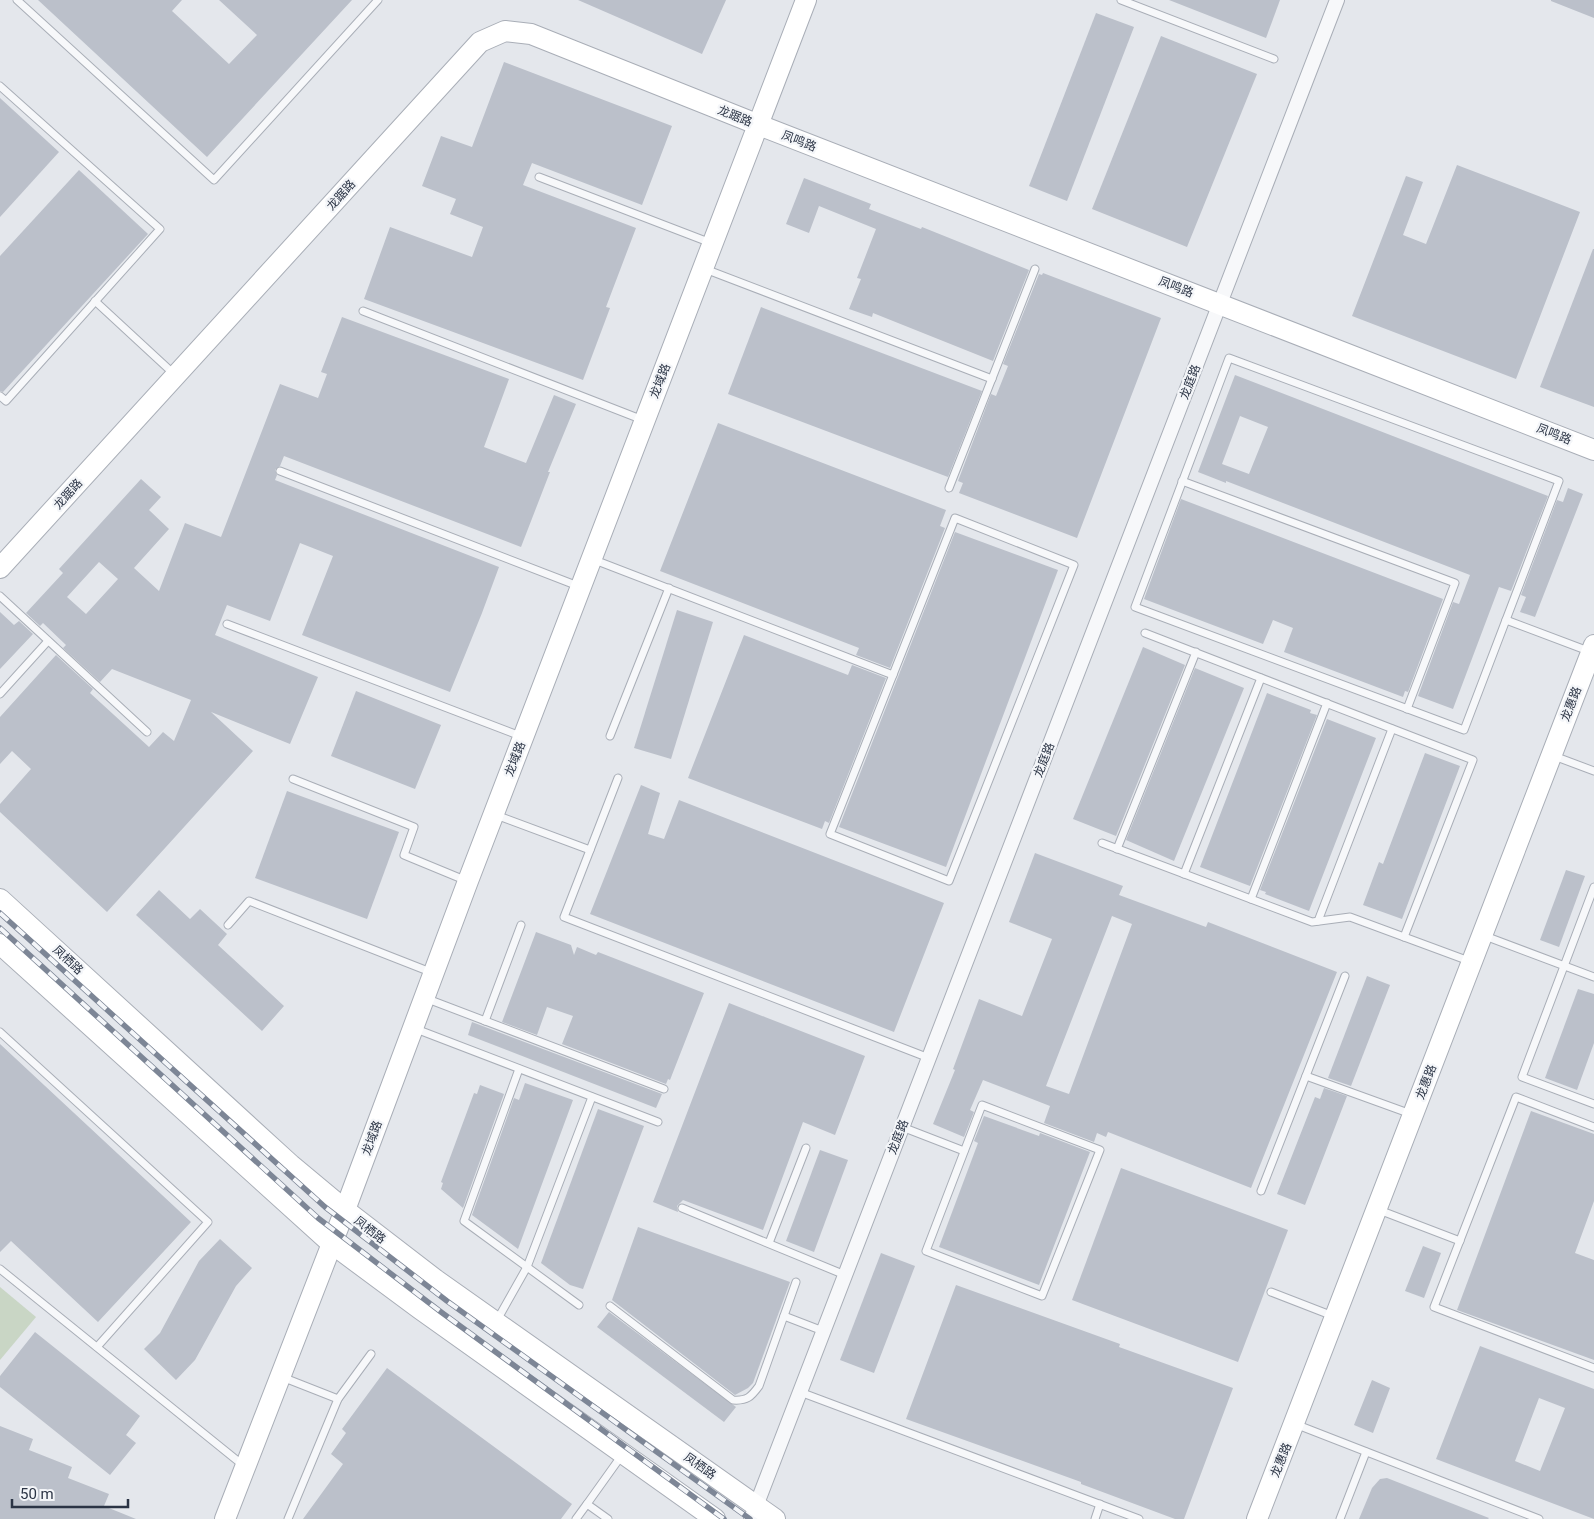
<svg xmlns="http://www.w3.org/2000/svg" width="1594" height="1519" viewBox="0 0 1594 1519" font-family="Roboto,'Noto Sans SC',sans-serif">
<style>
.green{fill:#c9d6c5}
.building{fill:#bbc0ca;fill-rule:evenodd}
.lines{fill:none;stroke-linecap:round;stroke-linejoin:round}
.lane-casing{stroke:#a9aeb7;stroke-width:9}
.street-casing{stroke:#a9aeb7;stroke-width:16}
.secondary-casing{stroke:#a9aeb7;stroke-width:22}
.lane{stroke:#f7f8fa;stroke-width:7}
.street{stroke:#f7f8fa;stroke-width:14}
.secondary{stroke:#fff;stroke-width:20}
.rail-casing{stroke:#7d8696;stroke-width:5.5}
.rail{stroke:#f4f6f9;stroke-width:4;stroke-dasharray:11;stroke-linecap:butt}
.labels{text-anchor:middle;stroke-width:4.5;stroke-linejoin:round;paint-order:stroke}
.street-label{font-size:12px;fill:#2b3445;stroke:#f4f6f9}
</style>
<rect width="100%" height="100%" fill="#e4e7ec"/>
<path class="green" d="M0,1287l36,30 -36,43z"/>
<g class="building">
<path d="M38,0h144l-10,11 57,53 28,-29 -38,-35h133l-145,157z"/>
<path d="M578,0h148l-24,54z"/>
<path d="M1169,0h111l-14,38z"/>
<path d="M1551,0h43v18l-43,-17z"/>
<path d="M1096,13l38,14 -67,174 -38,-15z"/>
<path d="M1161,36l96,38 -70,173 -95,-38z"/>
<path d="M504,62l168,64 -30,79 -110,-42 -9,22 113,43 -30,79 4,1 -27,72 -219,-81 26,-72 82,30 11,-30 -33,-13 6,-15 -34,-13 19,-50 31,11z"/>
<path d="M0,98l59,54 -59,65z"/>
<path d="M1457,165l123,47 -64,167 -164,-63 54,-140 17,6 -20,53 23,9z"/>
<path d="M79,170l69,64 -145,158 -3,-1v-135z"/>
<path d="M804,178l67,26 -2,5 52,20 1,-2 107,43 -36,91 -120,-48 -1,4 -23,-8 12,-30 -4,-1 19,-49 -57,-23 -10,27 -23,-9z"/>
<path d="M1593,249h1v158l-54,-20z"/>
<path d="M1043,273l118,45 -84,220 -118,-45 4,-10 -5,-2 33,-87 5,2 12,-30 -5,-2 36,-90 3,1z"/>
<path d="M761,307l221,84 -34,86 -220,-83z"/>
<path d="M342,317l167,62 -25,68 42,16 28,-68 22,9 -28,68h2l-29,75 -237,-91 -4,10 -5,4 2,5 -2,5 224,87 -17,46 -32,79 -148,-57 31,-79 -33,-13 -30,78 -43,-16 -12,30 103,42 -28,67 -79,-32 42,39 -146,161 -107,-100v-8l31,-35 -19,-18 -12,13v-47l56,-62 37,34 -3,4 59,54 14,-15 11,9 17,-41 -79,-31 -12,13 -37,-34 3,-3 -23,-22 -3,3 -14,-13 37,-40 -4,-4 82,-90 20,18 -12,13 20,19 -35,39 25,23 26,-68 36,14 59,-153 38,14 9,-24 -6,-2zM99,562l19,17 -32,35 -19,-17z"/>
<path d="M1235,375l313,121 -37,95 -12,-4 -46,122 -35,-13 35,-94 6,2 11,-29 -244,-94v2l-28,-11zM1240,416l28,11 -19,47 -27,-10z"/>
<path d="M718,423l228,87 -6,16 5,2 -55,140 -34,-13 3,-7 -199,-77z"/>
<path d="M1568,488l15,6 -48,123 -15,-5 6,-15 -5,-2 36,-95 6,2z"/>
<path d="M1181,499l262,100 -35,93 -3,-1 -2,6 -119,-45 9,-24 -20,-8 -10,24 -119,-45z"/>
<path d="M955,532l103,38 -112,297 -107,-40z"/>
<path d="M677,610l36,12 -42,137 -37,-11z"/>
<path d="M0,612l14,13 5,-4 14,13 -33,35z"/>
<path d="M744,635l104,40 4,-10 34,13 -57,145 -4,-2 -3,8 -134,-51z"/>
<path d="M1143,647l42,18 -69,171 -43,-17z"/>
<path d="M1195,668l49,20 -70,173 -48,-21z"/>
<path d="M356,691l85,34 -26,64 -84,-33z"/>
<path d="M1267,693l44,17 -1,3 7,2 -67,171 -50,-19z"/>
<path d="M1327,719l49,19 -67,173 -44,-17 1,-2 -6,-2z"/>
<path d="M1425,753l35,13 -58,153 -39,-14 16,-43 4,2z"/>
<path d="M641,785l19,8 -12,41 16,5 15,-39 265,103 -50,129 -304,-118z"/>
<path d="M287,791l112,41 -32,87 -112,-41z"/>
<path d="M1035,853l88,33 -4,9 87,32 2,-5 129,50 -86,216 -143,-56 -2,5 -9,-4 -3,9 -50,-19 6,-17 -67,-26 -13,30 4,2 -10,25 -31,-13 22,-54 -2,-1 26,-70 43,17 30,-77 -43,-17zM1112,916l20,8 -63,170 -23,-8z"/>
<path d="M1566,870l19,6 -26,71 -19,-7z"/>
<path d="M159,890l31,29 10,-10 27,25 -9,11 66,61 -22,25 -126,-116z"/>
<path d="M536,932l35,13 3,10 3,-8 19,8 2,-3 106,41 -34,87 -2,-1 -2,5 -104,-40 11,-28 -26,-9 -10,28 -35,-13z"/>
<path d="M1367,976l23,9 -39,101 -23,-8z"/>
<path d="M1578,989l16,5v49l-17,47 -32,-12z"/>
<path d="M729,1003l136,53 -30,79 -32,-13 -40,108 -80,-30 -6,6 1,6 -25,-10z"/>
<path d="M472,1022l190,72 -6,14 -188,-73z"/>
<path d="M0,1044l191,178 -93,100 -87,-81 -11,11z"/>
<path d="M525,1083l48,17 -55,149 -46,-34 42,-117 5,2z"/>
<path d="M480,1085l24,9 -41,114 -22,-19 2,-6 -2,-1 33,-89 3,1z"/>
<path d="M1324,1088l23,8 -42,109 -28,-11 38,-97 5,2z"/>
<path d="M598,1109l46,17 -61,163 -13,-4 -29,-22z"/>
<path d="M1531,1111l63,23v67l-19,52 19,7v100l-137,-50z"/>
<path d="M984,1116l55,20 1,-3 50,19 -51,133 -100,-38 39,-104 -4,-2z"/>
<path d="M820,1150l28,10 -34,92 -28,-11z"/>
<path d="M1121,1168l167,62 -50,132 -166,-62z"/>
<path d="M638,1227l152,55 -37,101 -5,5 -13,7 -123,-95z"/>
<path d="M220,1239l32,29 -16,18 -41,74 -19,20 -32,-31 16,-16 39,-72z"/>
<path d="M1423,1246l18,7 -17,45 -19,-7z"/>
<path d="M881,1253l34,13 -41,107 -34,-13z"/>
<path d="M956,1285l164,59 -1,3 114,41 -49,131h-9l-94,-35v-2l-175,-63z"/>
<path d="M609,1312l127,95 -12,15 -127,-95z"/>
<path d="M35,1332l105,84 -14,19 10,8 -26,32 -110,-88v-11z"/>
<path d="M1480,1346l114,43v130l-158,-60zM1539,1398l26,10 -25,63 -25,-10z"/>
<path d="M387,1368l185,136 -11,15h-258l40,-55 -12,-10 15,-21 -4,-4z"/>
<path d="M1372,1380l18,8 -17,45 -19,-8z"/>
<path d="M0,1426l33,13 -4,11 43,17 -4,11 41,16 -5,12 32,13h-136z"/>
<path d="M1387,1478l102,40 -1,1h-129l13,-31 8,-9z"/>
</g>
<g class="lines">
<defs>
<g id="lane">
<path d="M17,0l197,180 164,-180"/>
<path d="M1121,0l153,59"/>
<path d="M0,86l160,143 -154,172 -6,-5"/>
<path d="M539,177l172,66"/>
<path d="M705,269l287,110"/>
<path d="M95,301l79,73"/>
<path d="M363,311l280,109"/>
<path d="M1229,358l330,123 -95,249 -329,-123z"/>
<path d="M280,471l298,115"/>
<path d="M1182,481l273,102 -48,126"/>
<path d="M949,488l86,-219"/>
<path d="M955,518l119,47 -125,316 -119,-47z"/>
<path d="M592,559l301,116"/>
<path d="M0,596l147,136"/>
<path d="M1506,620l85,32"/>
<path d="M227,624l296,113"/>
<path d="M1145,633l328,127 -69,177"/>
<path d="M0,694l48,-53"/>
<path d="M610,736l59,-148"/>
<path d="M1554,756l40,15"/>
<path d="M618,778l-54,139 365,141"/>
<path d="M293,779l121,48 -10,28 63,26"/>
<path d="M496,815l94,35"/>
<path d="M1102,843l210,79 38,-5 119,44"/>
<path d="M1117,849l79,-197"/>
<path d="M1184,874l77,-196"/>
<path d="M1594,887l-72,190 72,27"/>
<path d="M1251,899l76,-196"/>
<path d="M1318,921l74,-192"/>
<path d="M228,925l21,-24 184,72"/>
<path d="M1485,936l109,41"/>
<path d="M425,998l239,91"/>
<path d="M485,1021l36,-96"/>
<path d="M416,1029l242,93"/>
<path d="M0,1032l208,190 -111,125"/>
<path d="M519,1069l-55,152 115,84"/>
<path d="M1306,1076l105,38"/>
<path d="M982,1105l118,45 -58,146 -116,-45z"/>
<path d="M902,1127l62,24"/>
<path d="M1594,1127l-78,-30 -82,210 160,61"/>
<path d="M1261,1191l84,-215"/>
<path d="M682,1208l163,67"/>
<path d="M1379,1210l81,31"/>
<path d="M769,1243l37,-95"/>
<path d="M0,1269l244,197"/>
<path d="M1271,1292l62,24"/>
<path d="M610,1306l123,94c14,1 18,-3 26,-14l37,-104"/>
<path d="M784,1316l39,15"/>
<path d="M496,1322l31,-55 65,-170"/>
<path d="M282,1377l56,22"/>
<path d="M800,1392l339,127"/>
<path d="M1295,1424l244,95"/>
<path d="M587,1504l35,-49"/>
<path d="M288,1519l50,-120 33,-45"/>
<path d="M576,1519l11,-15 21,15"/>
<path d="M1095,1519l5,-15"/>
<path d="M1340,1519l26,-67"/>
</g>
<path id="street" d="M751,1519l586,-1519"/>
<g id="secondary">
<path d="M0,568l480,-526 25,-11 26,3 228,91 835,325"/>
<path d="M0,899l291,266 54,45 91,70 339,239"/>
<path d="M0,944l331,299 89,66 295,210"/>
<path d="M225,1519l120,-309 123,-329 338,-881"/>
<path d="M1257,1519l337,-874"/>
</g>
</defs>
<use href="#lane" class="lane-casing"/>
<use href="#street" class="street-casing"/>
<use href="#secondary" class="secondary-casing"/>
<use href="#lane" class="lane"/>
<use href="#street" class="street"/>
<use href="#secondary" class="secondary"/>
<defs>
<g id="rail">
<path d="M0,913l325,294 122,94 303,218"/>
<path d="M0,928l318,290 123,94 283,207"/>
</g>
</defs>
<use href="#rail" class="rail-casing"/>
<use href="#rail" class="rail"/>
</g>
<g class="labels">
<g class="street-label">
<text transform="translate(735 116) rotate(22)" y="4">龙踞路</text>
<text transform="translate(799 141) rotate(21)" y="4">凤鸣路</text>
<text transform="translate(341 195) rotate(-48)" y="4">龙踞路</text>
<text transform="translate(1176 287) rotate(21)" y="4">凤鸣路</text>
<text transform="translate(660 381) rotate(-69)" y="4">龙域路</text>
<text transform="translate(1190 382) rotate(-69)" y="4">龙庭路</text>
<text transform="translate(1554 434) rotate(21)" y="4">凤鸣路</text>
<text transform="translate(68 494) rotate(-48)" y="4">龙踞路</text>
<text transform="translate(1571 704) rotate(-69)" y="4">龙惠路</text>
<text transform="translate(515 759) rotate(-69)" y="4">龙域路</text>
<text transform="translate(1044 760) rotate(-69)" y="4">龙庭路</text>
<text transform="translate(68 960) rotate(43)" y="4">凤栖路</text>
<text transform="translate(1426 1082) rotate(-69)" y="4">龙惠路</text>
<text transform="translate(898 1137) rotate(-69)" y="4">龙庭路</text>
<text transform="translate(372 1138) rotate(-70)" y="4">龙域路</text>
<text transform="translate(370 1230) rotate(38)" y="4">凤栖路</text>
<text transform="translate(1281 1460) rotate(-68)" y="4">龙惠路</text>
<text transform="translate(700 1466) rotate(35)" y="4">凤栖路</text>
</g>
</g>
<path d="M12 1499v8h116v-8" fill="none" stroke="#2b3445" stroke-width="2.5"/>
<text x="20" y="1499" font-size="15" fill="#2b3445" stroke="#f4f6f9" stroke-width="4" paint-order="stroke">50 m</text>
</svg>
